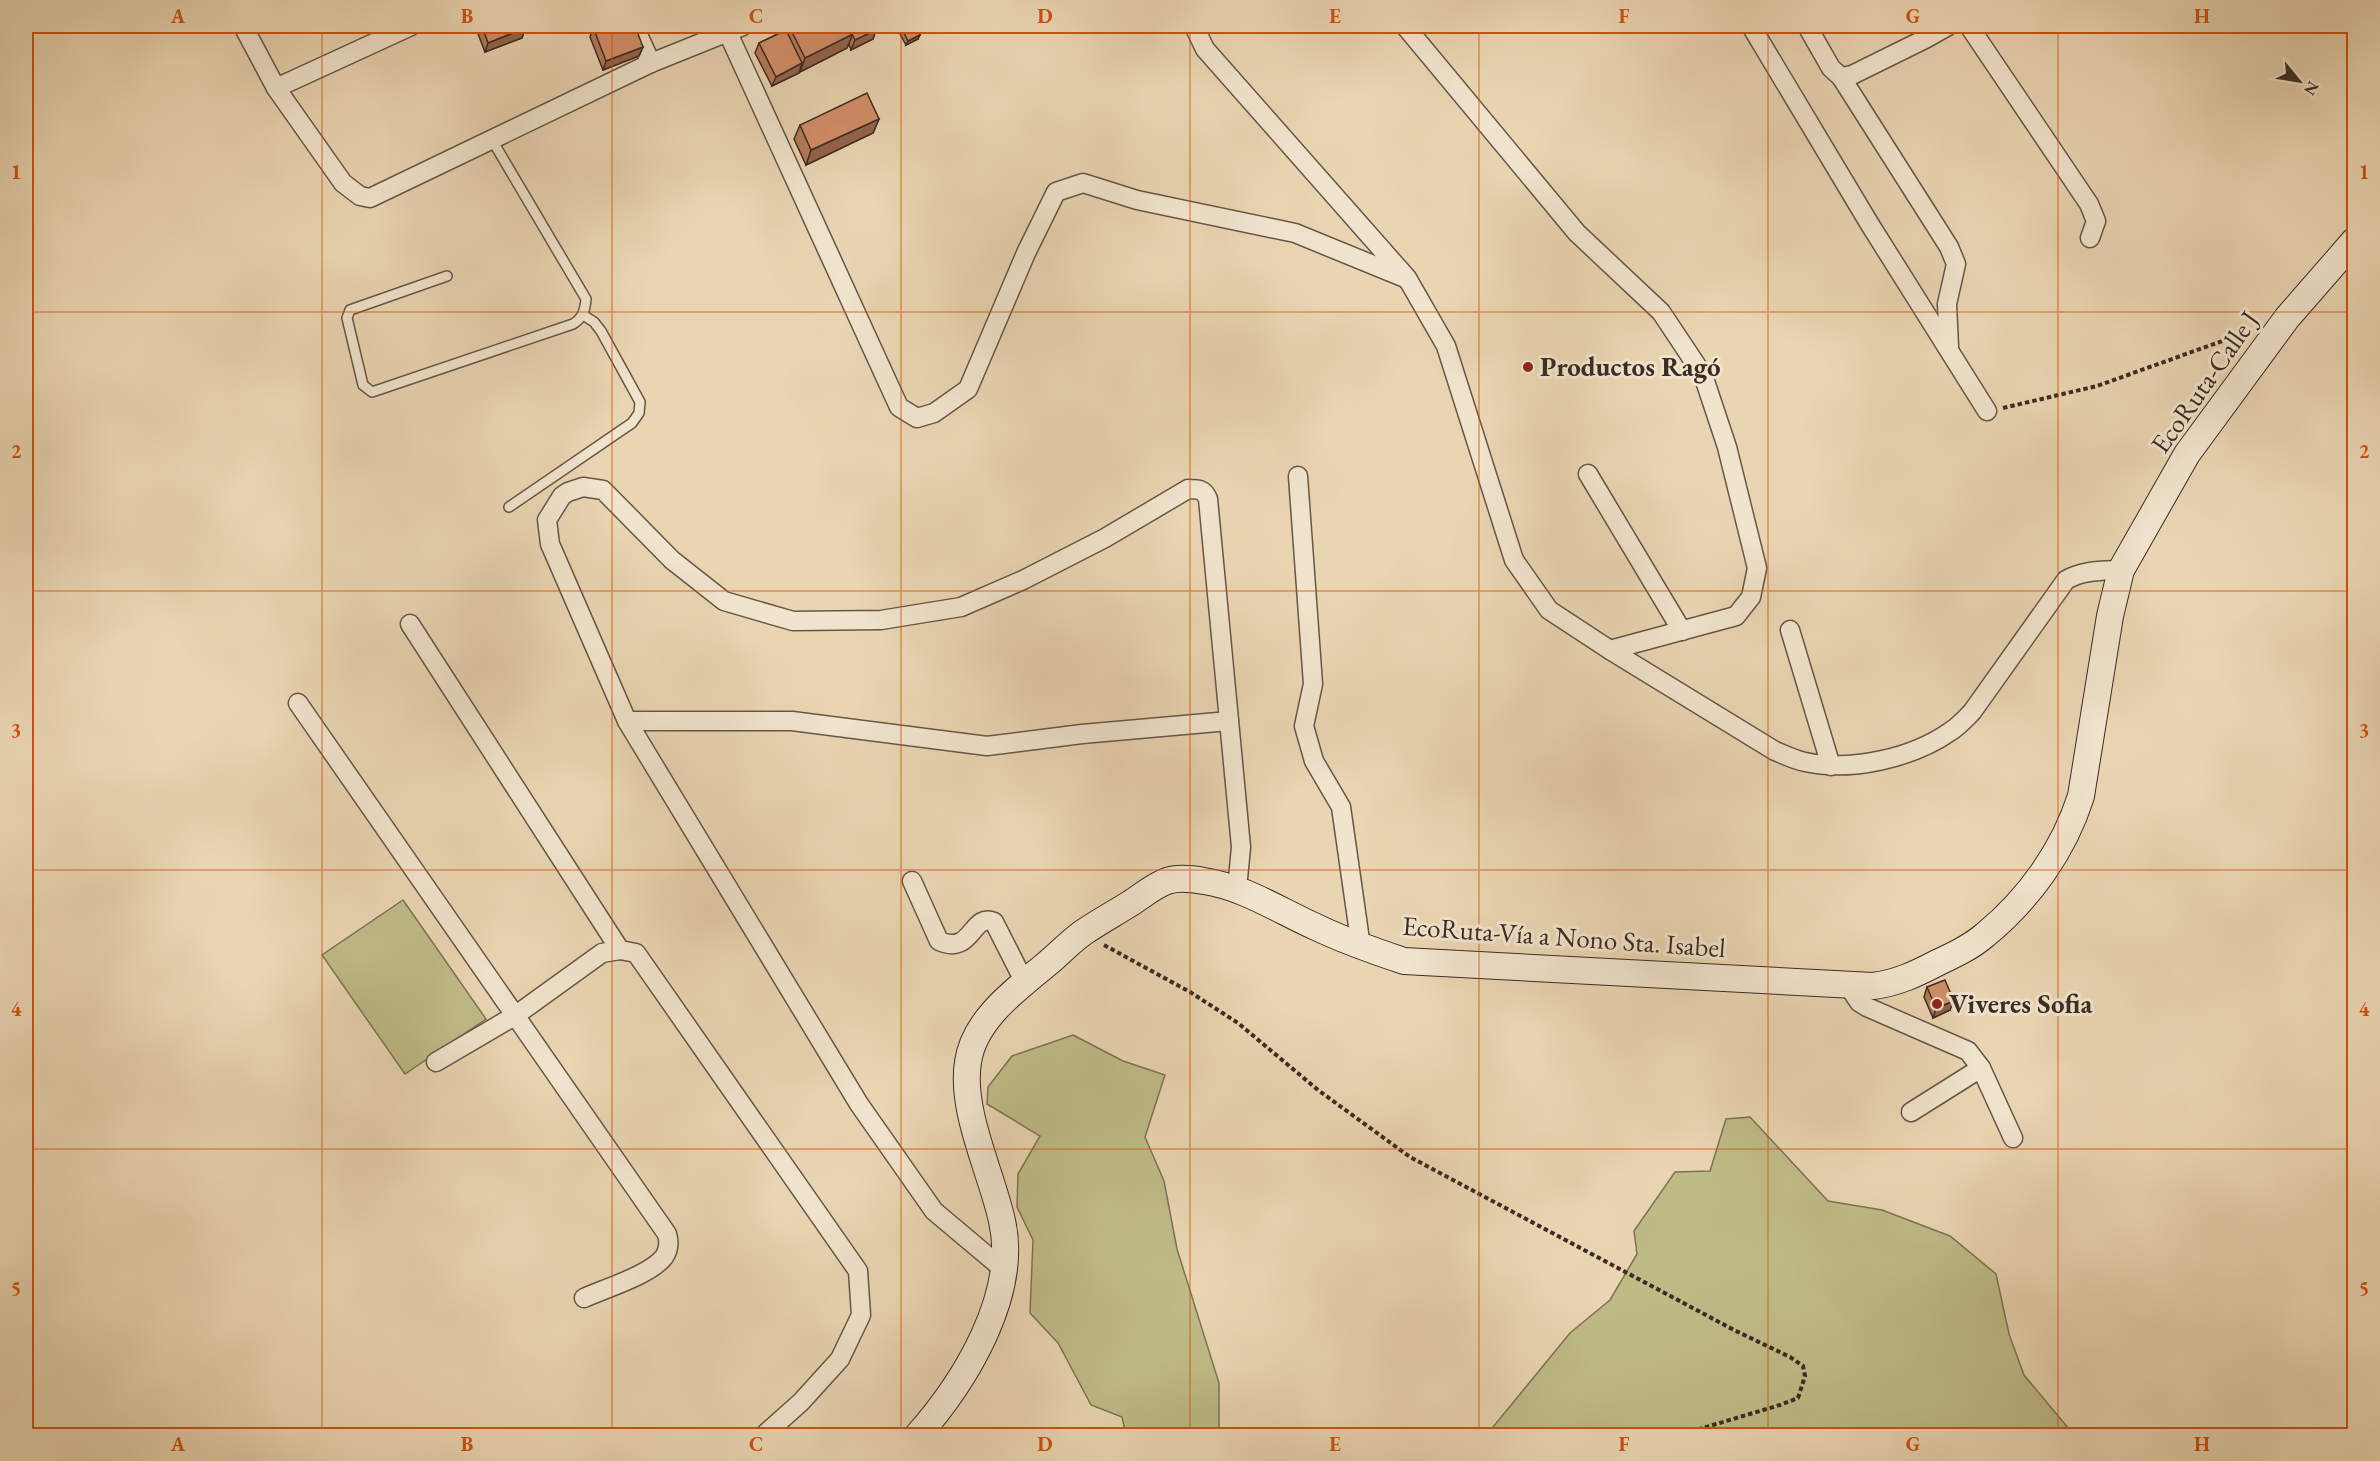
<svg xmlns="http://www.w3.org/2000/svg" width="2380" height="1461" viewBox="0 0 2380 1461" font-family="'EB Garamond',serif">
<style>
.green{fill:#bebb87;stroke:#7c7356;stroke-width:1.5}
.lines{fill:none;stroke-linecap:round;stroke-linejoin:round}
.lane-casing{stroke:#665648;stroke-width:12}
.street-casing{stroke:#665648;stroke-width:21}
.secondary-casing{stroke:#3a2b24;stroke-width:28}
.path{stroke:#3a2b24;stroke-width:4;stroke-dasharray:4.5 3;stroke-linecap:butt}
.lane{stroke:#f1e4cd;stroke-width:9}
.street{stroke:#f1e4cd;stroke-width:18}
.secondary{stroke:#f1e4cd;stroke-width:26}
.wall{fill:#b57a5a;stroke:#3a2b24;stroke-width:1.5}
.shaded-wall{fill:#94634a;stroke:#3a2b24;stroke-width:1.5}
.building{fill:#d38e69;stroke:#3a2b24;stroke-width:1.5}
.grid{fill:none;stroke:#ce5210;stroke-width:1.5;stroke-opacity:0.55}
.poi-dot{fill:#8f2418;stroke:#f1e4cd;stroke-width:2}
.labels{text-anchor:middle;stroke-width:6;stroke-linejoin:round;paint-order:stroke}
.poi-label{font-size:27px;font-weight:bold;fill:#3a2b24;stroke:#f1e4cd;text-anchor:start}
.street-label{font-size:27px;fill:#3a2b24;stroke:#f1e4cd}
.neatline{fill:none;stroke:#ce5210;stroke-width:2}
.grid-label{font-size:20px;text-anchor:middle;font-weight:bold;fill:#ce5210}
</style>
<rect width="100%" height="100%" fill="#ead5b2"/>
<filter id="stains"><feTurbulence type="fractalNoise" baseFrequency=".00333" numOctaves="4"/><feColorMatrix values="0 0 0 0 .2 0 0 0 0 .09 0 0 0 0 .02 0 0 0 .5 -.17"/></filter>
<radialGradient id="worn" r=".72"><stop offset=".6" stop-color="#630" stop-opacity="0"/><stop offset="1" stop-color="#630" stop-opacity=".3"/></radialGradient>
<g class="green">
<path d="M403,900l83,119 -81,55 -83,-119z"/>
<path d="M1073,1035l50,26 42,14 -20,62 19,44 13,68 42,134v52h-93l-4,-18 -31,-12 -33,-62 -28,-30 3,-73 -16,-33 1,-33 22,-38 -53,-32 1,-17 24,-31z"/>
<path d="M1750,1117l78,84 54,9 68,26 46,38 13,60 15,41 50,60h-591l6,-3 81,-99 40,-33 27,-46 -3,-23 41,-59 35,-1 16,-52z"/>
</g>
<g class="lines">
<defs>
<g id="lane">
<path d="M447,276l-97,34 -3,8 16,67 9,7 201,-68c10,-6 12,-14 13,-25l-94,-159"/>
<path d="M509,507l123,-84 7,-10 1,-11 -39,-71 -7,-9 -11,-7"/>
</g>
<g id="street">
<path d="M243,26l33,62 67,95 17,13 10,2 281,-135 92,-37"/>
<path d="M634,26l17,37"/>
<path d="M1194,26l11,23 202,229 39,68 68,214 35,50 61,40 165,101c10,4 20,9 30,11 46,10 108,-4 146,-31 8,-5 14,-12 21,-19l94,-132c18,-10 36,-9 55,-10"/>
<path d="M1405,26l172,207 84,79 42,63 24,72 30,121 -6,29 -15,19 -126,34"/>
<path d="M1751,26l118,197 118,188"/>
<path d="M1807,26l24,42 10,9 11,-2 73,-36 23,-13"/>
<path d="M1969,26l120,178 7,17 -6,17"/>
<path d="M728,33l171,374 18,11 17,-5 34,-24 58,-136 30,-61 27,-9 54,17 158,33 110,45"/>
<path d="M1841,77l108,170 7,17 -9,40 2,43"/>
<path d="M276,88l135,-62"/>
<path d="M1588,474l94,157"/>
<path d="M1298,476l15,208 -9,42 10,35 27,46 20,140"/>
<path d="M410,624l210,326"/>
<path d="M1790,630l41,136"/>
<path d="M298,703l369,531c2,7 2,16 -3,23 -14,18 -58,31 -80,41"/>
<path d="M627,721h165l195,25 95,-12 147,-13"/>
<path d="M912,881l27,60c34,15 32,-29 55,-19l31,61"/>
<path d="M1847,984l12,18 8,5 101,44 13,17 32,70"/>
<path d="M436,1062l80,-47 86,-62 18,-3 16,3 222,318 3,44 -21,44 -39,43 -38,34"/>
<path d="M1911,1112l70,-44"/>
<path d="M1003,1269l-69,-58 -75,-107 -232,-383 -77,-177 -3,-24 15,-24 6,-4 15,-5 20,3 69,70 52,41 69,20 88,-1 80,-13 62,-27 82,-42 83,-49c10,0 16,0 20,10l33,348 -4,42"/>
</g>
<path id="secondary" d="M917,1436c47,-53 102,-141 85,-215 -10,-47 -42,-110 -34,-159 6,-43 49,-73 80,-99 12,-10 23,-22 36,-31 15,-10 31,-19 47,-29 11,-7 24,-18 36,-22 11,-4 26,-2 37,0 40,6 76,30 112,46 29,14 58,24 88,34l469,25c24,-3 43,-12 64,-23 17,-8 34,-16 48,-28 44,-36 79,-85 96,-139l29,-180 11,-46 66,-116 100,-136 67,-77"/>
</defs>
<use href="#lane" class="lane-casing"/>
<use href="#street" class="street-casing"/>
<use href="#secondary" class="secondary-casing"/>
<g class="path">
<path d="M2003,408l94,-22 153,-55"/>
<path d="M1104,945l86,47 48,31 80,67 92,67 324,173 56,27 13,9 2,10 -7,22 -18,7 -104,31"/>
</g>
<use href="#lane" class="lane"/>
<use href="#street" class="street"/>
<use href="#secondary" class="secondary"/>
</g>
<g class="wall">
<path d="M475,26h49l1,2 -3,10 -37,14z"/>
<path d="M777,26h97l2,4 -3,9 -22,11 -2,-6 -2,4 -47,24v-1l-1,2 -27,13 -17,-33 4,-10 21,-10z"/>
<path d="M593,27l50,20 -4,9 -36,14 -13,-33z"/>
<path d="M902,29l16,10 -12,6 -6,-11z"/>
<path d="M879,119l-6,14 -67,32 -12,-26 6,-14z"/>
<path d="M1927,987l23,23 -17,8 -9,-21z"/>
</g>
<g class="shaded-wall">
<path d="M887,26h6l-8,4z"/>
<path d="M525,28l-3,10 -37,14 3,-9z"/>
<path d="M876,30l-3,9 -22,11 4,-10z"/>
<path d="M853,34l-6,14 -47,24 5,-14z"/>
<path d="M920,35l-2,4 -12,6 2,-4z"/>
<path d="M643,47l-4,9 -36,14 3,-9z"/>
<path d="M802,63l-3,10 -27,13 4,-9z"/>
<path d="M879,119l-6,14 -67,32 5,-15z"/>
<path d="M1954,1001l-4,9 -17,8 3,-10z"/>
</g>
<g class="building">
<path d="M482,26h42l1,2 -37,15z"/>
<path d="M598,26h37l8,21 -37,14 -13,-34z"/>
<path d="M789,26h59l5,8 -48,24z"/>
<path d="M848,26h26l2,4 -21,10z"/>
<path d="M909,26h7l4,9 -12,6 -6,-12z"/>
<path d="M786,30l16,33 -26,14 -17,-34z"/>
<path d="M867,93l12,26 -68,31 -11,-25z"/>
<path d="M1945,980l9,21 -18,7 -9,-21z"/>
</g>
<path class="grid" d="M322,26v1410M612,26v1410M901,26v1410M1190,26v1410M1479,26v1410M1768,26v1410M2058,26v1410M26,312h2328M26,591h2328M26,870h2328M26,1149h2328"/>
<g class="poi-dot">
<circle cx="1528" cy="367" r="6"/>
<circle cx="1937" cy="1004" r="6"/>
</g>
<g class="labels">
<g class="poi-label">
<text x="1540" y="376">Productos Ragó</text>
<text x="1949" y="1013">Viveres Sofia</text>
</g>
<g class="street-label">
<text transform="translate(2205 382) rotate(-55)" y="9">EcoRuta-Calle J</text>
<text transform="translate(1564 937) rotate(4)" y="9">EcoRuta-Vía a Nono Sta. Isabel</text>
</g>
</g>
<rect width="2380" height="1461" fill="none" stroke="#ead5b2" stroke-width="66"/>
<g transform="translate(2299 81) rotate(120)" stroke="#f1e4cd" stroke-width="4.5" paint-order="stroke">
<path d="M0-4.5L10 22L0 15L-10 22Z" fill="#3a2b24"/>
<text y="-9" font-size="16" font-weight="bold" text-anchor="middle" fill="#3a2b24">N</text>
</g>
<rect x="33" y="33" width="2314" height="1395" class="neatline"/>
<g class="grid-label">
<text x="178" y="23">A</text>
<text x="467" y="23">B</text>
<text x="756" y="23">C</text>
<text x="1045" y="23">D</text>
<text x="1335" y="23">E</text>
<text x="1624" y="23">F</text>
<text x="1913" y="23">G</text>
<text x="2202" y="23">H</text>
<text x="16" y="179">1</text>
<text x="2364" y="179">1</text>
<text x="16" y="458">2</text>
<text x="2364" y="458">2</text>
<text x="16" y="737">3</text>
<text x="2364" y="737">3</text>
<text x="16" y="1016">4</text>
<text x="2364" y="1016">4</text>
<text x="16" y="1295">5</text>
<text x="2364" y="1295">5</text>
<text x="178" y="1451">A</text>
<text x="467" y="1451">B</text>
<text x="756" y="1451">C</text>
<text x="1045" y="1451">D</text>
<text x="1335" y="1451">E</text>
<text x="1624" y="1451">F</text>
<text x="1913" y="1451">G</text>
<text x="2202" y="1451">H</text>
</g>
<rect width="100%" height="100%" filter="url(#stains)"/>
<rect width="100%" height="100%" fill="url(#worn)"/>
</svg>
